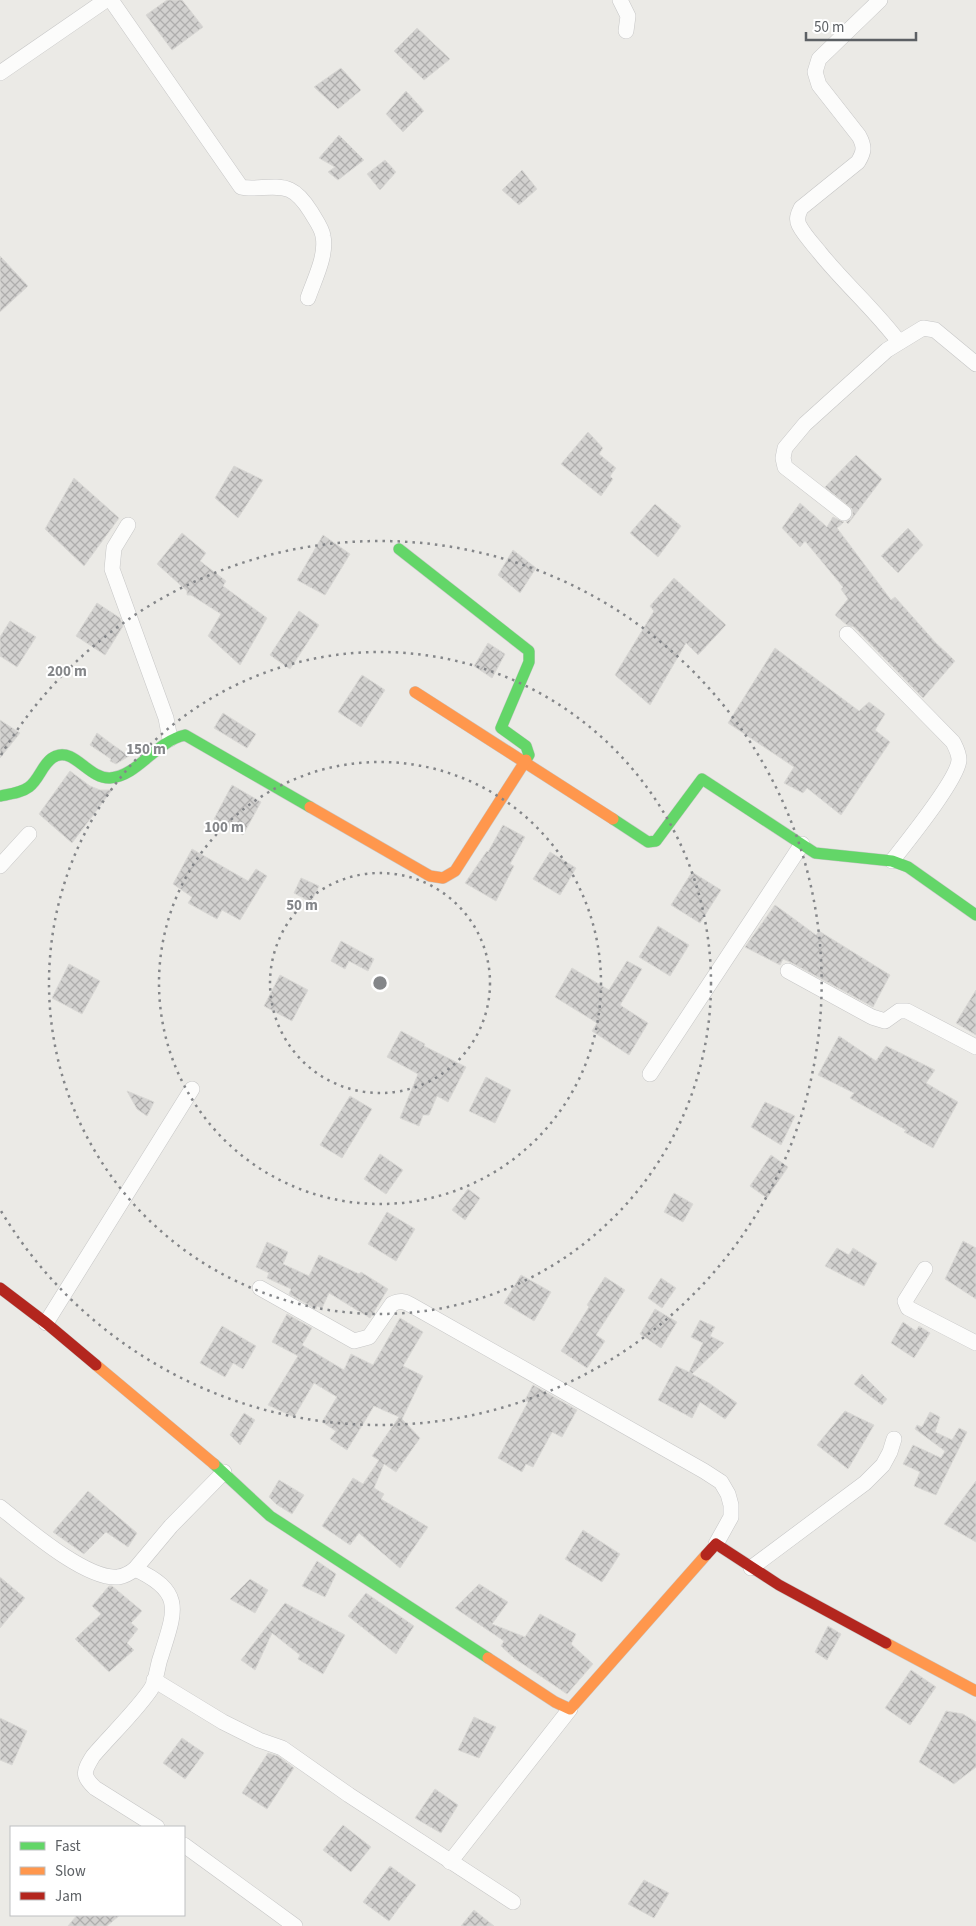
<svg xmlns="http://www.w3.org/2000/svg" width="976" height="1926" viewBox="0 0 976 1926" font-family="'Source Sans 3',sans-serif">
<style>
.building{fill:url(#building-cross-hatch);stroke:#dad9d6}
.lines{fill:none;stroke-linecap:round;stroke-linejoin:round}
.street-casing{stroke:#c6c6c6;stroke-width:16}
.fast-casing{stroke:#c7c7c7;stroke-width:12}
.slow-casing{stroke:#c7c7c7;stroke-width:12}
.jam-casing{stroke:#c7c7c7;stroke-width:12}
.street{stroke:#fcfcfb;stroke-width:15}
.fast{stroke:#63d668;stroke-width:11}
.slow{stroke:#ff974d;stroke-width:11}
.jam{stroke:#b3261e;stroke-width:11}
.ring{fill:none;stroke:#848689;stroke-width:2.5;stroke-dasharray:2.5 5}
.centre{fill:#848689;stroke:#fff;stroke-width:2.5}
.ring-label{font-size:15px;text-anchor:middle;font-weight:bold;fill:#848689;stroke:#fff;stroke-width:4;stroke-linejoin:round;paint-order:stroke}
</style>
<defs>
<pattern id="building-cross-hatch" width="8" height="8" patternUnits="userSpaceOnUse" patternTransform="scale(1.25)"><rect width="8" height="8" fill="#d2d1cf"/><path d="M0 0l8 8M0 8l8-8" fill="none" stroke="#aeadac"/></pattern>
</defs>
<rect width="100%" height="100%" fill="#ebeae6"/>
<g class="building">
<path d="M167,0h15l21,27 -31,23 -26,-35z"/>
<path d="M417,28l33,31 -26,21 -30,-29z"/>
<path d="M341,68l20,22 -23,19 -24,-22z"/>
<path d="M406,91l18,20 -21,21 -17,-18z"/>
<path d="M339,135l25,25 -26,20 -10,-8 7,-5 -16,-9z"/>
<path d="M385,160l11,12 -16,18 -13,-16z"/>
<path d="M522,170l15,19 -18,16 -17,-15z"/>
<path d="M0,256l28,30 -28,26z"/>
<path d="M588,432l15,16 -4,6 17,14 -6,8 3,3 -12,17 -40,-32z"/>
<path d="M856,455l26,24 -34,45 -2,-2 5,-3 2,-4 -1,-6 -27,-22z"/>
<path d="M234,466l29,14 -25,38 -23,-20z"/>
<path d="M74,478l45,40 -35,48 -39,-37z"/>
<path d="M800,503l27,24 6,-10 11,5 -7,6 54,72 4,-3 40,45 20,19 -32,37 -69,-71 -7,-2 -12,-10 13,-16 -7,-10 2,-2 -38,-46 -5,6 -18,-19z"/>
<path d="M655,504l26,22 -23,31 -28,-24z"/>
<path d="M908,528l15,17 -25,28 -17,-17z"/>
<path d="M182,533l24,20 -6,8 26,20 -3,5 44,32 -27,47 -32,-29 13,-22 -30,-19h-4v-4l-30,-27z"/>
<path d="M323,535l27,19 -25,41 -28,-15z"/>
<path d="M513,550l23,18 -16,25 -22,-18z"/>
<path d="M674,578l52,47 -28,30 -12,-12 -36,62 -35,-30 39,-64 -4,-5z"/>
<path d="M97,603l23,15 3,8 -18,29 -29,-19z"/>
<path d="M299,611l20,14 -29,44 -20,-14z"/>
<path d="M10,621l26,16 -19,30 -17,-11v-19z"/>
<path d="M488,643l17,11 -13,24 -18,-12z"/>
<path d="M775,648l84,63 10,-9 16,12 -10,16 15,12 -49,73 -34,-27 -4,5 -19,-10 10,-16 -66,-44z"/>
<path d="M362,675l23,15 -24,37 -23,-15z"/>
<path d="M223,713l33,21 -9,14 -33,-20z"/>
<path d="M0,720l20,13 -20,25z"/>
<path d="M97,733l16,12 16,11 -13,8 -6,-3 1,-2 -21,-14z"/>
<path d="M70,771l20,15 10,4h12l-40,53 -33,-29z"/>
<path d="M232,785l29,17 -18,33 -29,-16z"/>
<path d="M503,825l22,12 -15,27 4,2 -18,35 -31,-18 22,-32 1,1z"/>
<path d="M192,849l56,32 8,-12 11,7 -27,44 -18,-10 -5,9 -29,-16 4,-6 -19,-13z"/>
<path d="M550,852l26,16 -16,27 -27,-16z"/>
<path d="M692,872l29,18 -21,33 -29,-18z"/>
<path d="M301,878l18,8 -8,16 -17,-9z"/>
<path d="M775,905l41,30 3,-4 71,44 -17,32 -81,-44 -9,-4 -3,6 -35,-18z"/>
<path d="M658,926l31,19 -19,31 -31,-19z"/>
<path d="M341,941l33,18 -6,12 -19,-10 -4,8 -14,-8z"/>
<path d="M627,961l15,8 -22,36 28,18 -19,32 -37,-24 5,-8 -42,-26 17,-29 37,22z"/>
<path d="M69,964l31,17 -18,33 -30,-16z"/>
<path d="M280,975l28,15 -16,31 -28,-15z"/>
<path d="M976,990v45l-20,-12z"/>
<path d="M401,1031l24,13 -1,2 42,21 -18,35 -11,-6 -8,19h-6l-4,11 -19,-8 18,-44 -31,-17z"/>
<path d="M839,1036l37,25 10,-15 49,24 -9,13 32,19 -25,46 -29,-16 2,-2 -56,-32 4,-5 -36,-18z"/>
<path d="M486,1077l25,13 -16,33 -26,-12z"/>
<path d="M127,1091l27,11 -7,14 -10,-7z"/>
<path d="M350,1096l22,13 -30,49 -22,-13z"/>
<path d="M765,1102l30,14 -14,29 -30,-18z"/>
<path d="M380,1154l23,16 -17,24 -22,-15z"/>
<path d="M771,1155l17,12 -21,31 -17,-12z"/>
<path d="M468,1189l12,9 -15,22 -13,-10z"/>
<path d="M674,1193l19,11 -10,18 -19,-10z"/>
<path d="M387,1212l28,17 -19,32 -28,-17z"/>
<path d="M963,1241l13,7v51l-31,-20z"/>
<path d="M267,1242l21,10 -5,12 26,12 10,-21 40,19 2,-2 27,17 -18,29 -41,-25 -7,15 -5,-2 -1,3 -27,-15 2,-5 -24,-11 2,-5 -13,-6z"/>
<path d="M837,1248l12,7 4,-7 24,15 -13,23 -39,-20z"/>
<path d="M521,1275l30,17 -17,29 -30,-18z"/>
<path d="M605,1277l20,13 -29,45 9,6 -18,27 -26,-17 28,-44 -2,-2z"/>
<path d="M661,1278l15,10 -14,20 -14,-10z"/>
<path d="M655,1309l22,13 -16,26 -21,-14z"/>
<path d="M287,1314l25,14 -10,17 42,25 7,-16 22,11 27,-47 23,14 -20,34 20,10 -21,43 18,19 -24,34 -12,-8 -10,24 10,6 -3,5 47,28 -28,41 -41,-35 -9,12 -28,-19 31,-48 10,6 16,-24 -7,-4 27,-39 -25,-11 -27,44 -17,-11 6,-8 -14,-9 15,-25 -23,-14 -20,34 -26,-12 30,-49 -26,-14z"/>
<path d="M700,1320l15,7 -5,9 14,7 -32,31 17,9 28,20 -12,16 -25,-17 -8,16 -34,-18 18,-34 13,6 14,-29 -12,-6z"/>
<path d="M903,1322l13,9 3,-5 11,7 -16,25 -23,-15z"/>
<path d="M222,1326l34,20 -13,23 -10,-6 -8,14 -25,-14z"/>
<path d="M862,1374l25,25 -5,6 -28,-21z"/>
<path d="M533,1385l44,25 -15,27 -10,-5 -19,35 -7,-3 -4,8 -24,-14 30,-56 -3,-2z"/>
<path d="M845,1411l29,14 -26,44 -31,-24z"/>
<path d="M930,1412l10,5 -5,15 17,8 7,-12 8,4 -31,63 -22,-9 6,-14 -17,-8 10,-19 28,13 4,-7 -30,-22 2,-4 5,2z"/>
<path d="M244,1413l11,7 -15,25 -10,-10z"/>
<path d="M279,1480l25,15 -12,19 -16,-10 -7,-7z"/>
<path d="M976,1481v61l-32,-18z"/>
<path d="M88,1491l49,42 -9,14 -22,-15 -22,22 -31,-22z"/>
<path d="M583,1530l37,24 -18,28 -37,-23z"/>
<path d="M317,1561l19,13 -11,23 -23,-11z"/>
<path d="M0,1577l25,21 -25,30z"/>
<path d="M250,1579l18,11 -13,23 -25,-14z"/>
<path d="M479,1584l29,18 -16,22 33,13 15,-23 36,20 -5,10 22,20 -26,30 -53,-36 -13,-12 3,-5 -49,-33z"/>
<path d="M109,1586h3l30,25 -11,12 7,6 -11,14 7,7 -25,22 -34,-33 26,-25 -9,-8z"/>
<path d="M366,1593l48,33 -18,28 -48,-38z"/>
<path d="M285,1603l60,32 -22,39 -25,-15 2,-4 -28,-22 -17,37 -14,-10z"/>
<path d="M828,1626l13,8 -14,26 -12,-8z"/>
<path d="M911,1670l25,17 -26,38 -25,-17z"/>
<path d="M946,1711l17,3 13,8v45l-22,17 -35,-22z"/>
<path d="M474,1717l22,10 -17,31 -21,-8z"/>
<path d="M0,1718l27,13 -15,34 -12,-5z"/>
<path d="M182,1738l22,15 -19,26 -22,-16z"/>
<path d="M268,1753l10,3 16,12 -27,41 -25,-16z"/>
<path d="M435,1789l23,16 -17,28 -26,-15z"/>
<path d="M343,1825l28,22 -20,25 -28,-22z"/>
<path d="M390,1866l26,19 -27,36 -26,-19z"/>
<path d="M644,1880l25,13 -15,25 -26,-14z"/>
<path d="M474,1910l20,16h-33z"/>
<path d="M77,1915h43l-13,11h-39z"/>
</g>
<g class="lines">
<defs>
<g id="street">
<path d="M111,0l130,187c15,4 34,-4 49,3 9,4 16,14 21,22 4,7 11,16 12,24 4,20 -9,44 -15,62"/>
<path d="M620,0l8,16 -2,15"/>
<path d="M880,0l-61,59 -4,13 4,13 40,51c6,11 5,16 -1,26l-57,46c-3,6 -5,11 -2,17 5,10 14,19 21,28 25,31 55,57 79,89"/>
<path d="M0,73l106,-73"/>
<path d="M844,513l-59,-46 -2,-9 2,-10 20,-24 82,-74 36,-22 12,2 41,34"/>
<path d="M128,525l-14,23 -2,21 54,149 4,21"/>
<path d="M847,634l106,108c3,6 6,11 6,18 -1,19 -53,83 -67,101"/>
<path d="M0,866l29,-32"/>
<path d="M788,971l84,46 13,4 14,-10h8l69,36"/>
<path d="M650,1074l152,-230"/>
<path d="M925,1269l-20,32 3,7 68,35"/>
<path d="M260,1288l94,53 15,-4 23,-33c8,-4 12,-3 19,1l293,166 17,11 7,12 3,11v12l-15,27"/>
<path d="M46,1323l146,-234"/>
<path d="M0,1507c25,20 86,73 118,70 7,-1 12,-4 17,-8"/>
<path d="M751,1568l114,-85 18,-18 7,-13 4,-13"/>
<path d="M154,1680l69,42 36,18 23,8 67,47 164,107"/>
<path d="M157,1827l-62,-39c-14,-13 -11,-17 -2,-32 17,-20 44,-46 58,-67 6,-9 6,-23 10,-33 14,-45 24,-64 -26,-87l36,-43 53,-54"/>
<path d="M184,1845l111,81"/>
<path d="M450,1862l120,-153"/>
</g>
<g id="fast">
<path d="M399,549l130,102v11l-28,66 25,18 3,9 -3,5"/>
<path d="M0,796c10,-2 21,-3 29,-9 11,-8 14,-26 27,-31 18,-8 33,23 54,22 28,-2 45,-36 75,-43l125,72"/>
<path d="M613,819l35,23 8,-1 46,-62 113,74 77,8 16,6 68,48"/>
<path d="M214,1464l56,52 218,142"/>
</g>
<g id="slow">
<path d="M415,692l198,127"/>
<path d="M310,807l120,69 13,2 12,-7 71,-111"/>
<path d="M96,1365l118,99"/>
<path d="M886,1643l90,48"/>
<path d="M488,1658l67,44 15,7 136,-154"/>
</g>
<g id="jam">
<path d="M0,1288l46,35 50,42"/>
<path d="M706,1555l10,-11 63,41 107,58"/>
</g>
</defs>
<use href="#street" class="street-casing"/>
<use href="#fast" class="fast-casing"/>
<use href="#slow" class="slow-casing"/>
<use href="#jam" class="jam-casing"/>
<use href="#street" class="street"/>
<use href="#fast" class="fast"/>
<use href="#slow" class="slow"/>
<use href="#jam" class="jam"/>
</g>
<g class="ring">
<circle cx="380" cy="983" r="110"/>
<circle cx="380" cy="983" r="221"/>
<circle cx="380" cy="983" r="331"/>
<path d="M1 755A442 442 0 1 1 1 1211"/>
</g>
<circle cx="380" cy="983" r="8" class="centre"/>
<g class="ring-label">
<text x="67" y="676">200 m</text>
<text x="146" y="754">150 m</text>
<text x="224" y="832">100 m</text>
<text x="302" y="910">50 m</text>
</g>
<rect x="10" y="1826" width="175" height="90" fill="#ffffff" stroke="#bebfc1"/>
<rect x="20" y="1842" width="25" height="8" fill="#63d668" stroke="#bebfc1"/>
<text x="55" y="1851" font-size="15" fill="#5c6064">Fast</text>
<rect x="20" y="1867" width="25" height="8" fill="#ff974d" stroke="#bebfc1"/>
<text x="55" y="1876" font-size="15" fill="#5c6064">Slow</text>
<rect x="20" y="1892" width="25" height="8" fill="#b3261e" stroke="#bebfc1"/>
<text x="55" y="1901" font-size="15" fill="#5c6064">Jam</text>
<path d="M806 32v8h110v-8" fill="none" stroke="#5c6064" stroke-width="2.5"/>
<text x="814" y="32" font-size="15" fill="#5c6064" stroke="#ffffff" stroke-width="4" paint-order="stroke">50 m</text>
</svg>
